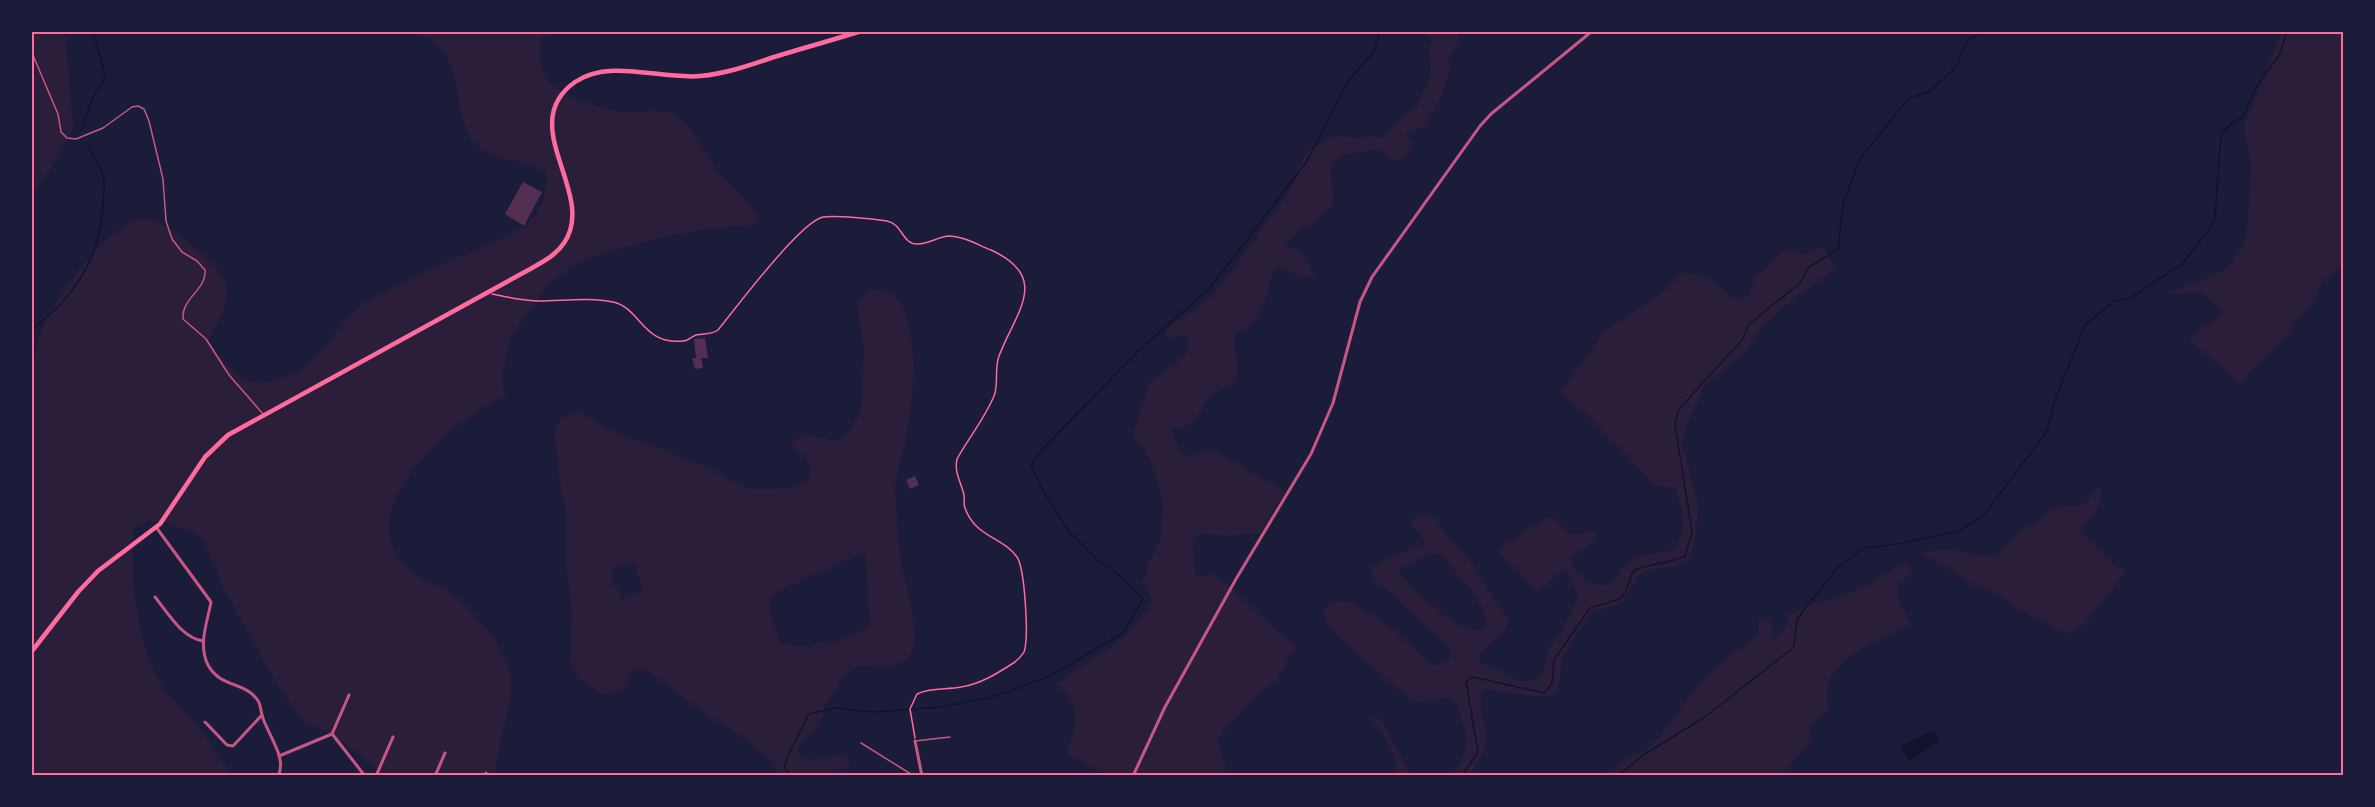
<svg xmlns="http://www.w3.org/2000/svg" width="2375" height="807" viewBox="0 0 2375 807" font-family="Poppins,sans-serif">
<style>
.green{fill:#2a1e3b;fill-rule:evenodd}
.water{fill:#12122b}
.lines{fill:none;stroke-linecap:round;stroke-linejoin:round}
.stream{stroke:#12122b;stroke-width:1.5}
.building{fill:#542f53}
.path{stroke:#ff6b9d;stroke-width:1.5}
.service{stroke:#c65784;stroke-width:1.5}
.minor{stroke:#c65784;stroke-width:3}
.secondary{stroke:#ff6b9d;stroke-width:4.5}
.neatline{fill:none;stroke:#ff6b9d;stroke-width:2}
</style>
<rect width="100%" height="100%" fill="#1b1b3a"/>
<g class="green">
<path d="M32,32h33l8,97 -21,37 -20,28z"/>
<path d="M408,32h146l-13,6c-2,14 -2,27 5,40 11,18 59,33 79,34 19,2 41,-7 58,9 11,10 24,36 34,49 14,18 30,28 42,49l-7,6 -45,4 -43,8 -71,19 -26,13 -21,19 -35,48 -9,40 3,20c-39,19 -71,45 -97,81 -26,35 -28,78 13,101 9,6 21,8 29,14 20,15 55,56 60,80 6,32 -14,71 -15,103h-114l-18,-17 -31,-24 -29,-13 -27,-38 -50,-90 -23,-53 -11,-8 -29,-10 -14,-1 -15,6c-5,45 3,117 27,157 12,19 29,32 42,49 10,14 19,29 28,42l-199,1v-410c3,-15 7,-30 13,-44 13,-27 63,-97 94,-103 5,-1 13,0 18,3 18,8 70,47 70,67 0,20 -11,35 -18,52 13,19 29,43 55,42 7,0 15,-4 22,-6 38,-13 47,-53 78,-73 35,-23 73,-37 111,-54 16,-7 34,-13 49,-24 17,-12 22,-31 23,-52 -21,-18 -58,-10 -75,-34 -19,-28 -9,-72 -35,-96 -7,-7 -19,-9 -29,-12z"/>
<path d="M1422,32h39l-3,2 1,7 -11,17 2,13 -10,29 -16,26 -19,8 8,9c-3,9 -14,21 -24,16 -4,-1 -6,-7 -10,-9 -3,-1 -32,4 -36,6 -25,13 -2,33 -14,53 -11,17 -34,17 -44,38 19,0 20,13 30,27l-1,4 -18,-3 -17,-8 -5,3c-10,28 -8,48 -38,64 -5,16 4,27 1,41 -4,14 -17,11 -25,19 -15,16 -11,34 -41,34l8,23 9,5 18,-6 10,1 47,28 12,5 10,8 -25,41 -34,3 -22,-2 -8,1 -4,7c2,12 1,22 4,34l16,-1 16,10 48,45 13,9 8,11 -10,9 -2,9 -9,13 -27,21 -32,38 9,29 -4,6h-107l-16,-3 -21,-13 -11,-3c7,-30 18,-50 -11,-72l61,-41 17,-17 9,-13 7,-5 2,-9 -10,-17 5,-8 1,-10 12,-22 3,-38 -12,-43 -18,-25 16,-53c11,-14 50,-22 36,-48l-15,4 -4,-6 1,-4 21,-16 14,-7 18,-19 72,-100 9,-25 6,-11 29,-16 21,3 13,-2 10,2 6,-2 12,-16 19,-13 12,-27 2,-11 -2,-21 4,-8z"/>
<path d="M2282,32h61v233l-21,16 -7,19 -16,16 -11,18 -48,49 -51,-43 35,-28 -22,-19h-35l57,-22 18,-23 5,-12 4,-69 -7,-41z"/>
<path d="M1824,247l11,22 -54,39 -24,26 -12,18 -40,33 -16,34 -7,23 16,63 -2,28 -5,21 -4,6 -13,7 -23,2 -10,4 -20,31 -30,8 -29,46 -3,30 -7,8h-25l-38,-7 -4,1c-12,13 4,35 1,51 -2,12 -10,25 -16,34h-20c24,-19 17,-48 5,-73l-9,-5 -27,6 -12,-6 -78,-69 -6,-15 5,-6 11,-6 12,1 38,24 42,38c9,3 16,-1 20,-9l-5,-12 -76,-68 2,-7 18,-10 34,-14 -1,-7 -14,-15 9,-6 8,-2 10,6 11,17 22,22 38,60 1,5 -2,4 -26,27 -1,7 41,19h12l11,-6 5,-26 12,-15 18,-36 -3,-11 -10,-17c-12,4 -17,17 -28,22l-21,-24 -17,-14 2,-6 44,-30h8l13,13 7,3 24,-2c-1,17 -20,16 -27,30 7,16 28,31 45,18 7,-6 7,-16 17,-21 11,-5 21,-4 32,-7 29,-7 17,-44 12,-64l-20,-2 -71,-74 -25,-21 31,-39 12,-20 59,-39 20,-20c24,-1 36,15 56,27l10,-4 8,-20 12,-9 10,-12 9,-5 17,4zM1431,553l8,1 6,5c13,19 41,41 41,65l-5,5 -8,2c-31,-11 -50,-36 -74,-57v-4z"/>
<path d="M873,289l10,2 17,9c25,55 10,127 -5,183v11c2,22 2,46 6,68 4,20 20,74 11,90 -11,21 -37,10 -55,15 -12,3 -15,13 -21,22 -2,4 -6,6 -8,11 -6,10 -3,18 -12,28 -7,8 -19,14 -18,26l14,6 33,-6 5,8 -2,5 -13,5 -3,3h-55l-4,-13 -35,-28 -38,-24 -51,-38 -9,-4 -8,4 -10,18 -18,5 -25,-16 -9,-17 2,-52 -6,-46v-53l-5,-20 -6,-53 1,-10 5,-10 19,-6 35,20 88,33 45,24 43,-1 17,-8 3,-11 -4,-10 -17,-15c21,-16 29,-3 51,-4l8,-8 12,-21 3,-61 -7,-46 8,-10zM865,551l5,72 -4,6 -37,16 -8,-4 -13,6 -28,-4 -11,-35 6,-15zM633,561l10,28 -23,11c-1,-8 1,-11 -7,-15l-2,-15z"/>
<path d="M2100,485c4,20 -9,31 -20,47l31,31 16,7 -40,51 -15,13 -14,-4 -44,-24 -22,-16 -19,-5 -23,-16 -30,-15 17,-4h16l26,6h13l9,-4 19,-21 12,-6 27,-19h19l8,-4z"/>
<path d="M1906,564l7,8 -16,15v9l13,27c-25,14 -81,35 -83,69 -1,5 1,12 2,18l-20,16 3,12 -30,37h-179l22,-16 19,-8 14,-12 42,-56 34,-31 18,-11 7,-9v-12l8,-3 5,6v18l14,-16 2,-9c16,-12 49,-17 69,-26 18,-7 31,-20 49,-26z"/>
<path d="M1374,717l7,2 29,56h-14c2,-20 -11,-40 -24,-54z"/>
</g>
<path class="water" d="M1934,730l5,10 -30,22 -8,-16z"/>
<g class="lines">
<g class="stream">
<path d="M81,130l13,-35 9,-13 2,-8 -12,-42"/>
<path d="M32,329c42,-31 69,-72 71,-125 0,-8 3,-19 0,-28 -3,-12 -10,-22 -17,-33"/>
<path d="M791,776l-7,-9 7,-18 18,-35 27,-6 37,4 68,-5 51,-10 58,-21 73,-43 20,-34 -21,-22 -25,-18 -28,-27 -26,-41 -12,-26 8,-12 100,-103 70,-61 96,-125 44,-84 24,-27 7,-21"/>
<path d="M1462,776l16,-24 -12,-70 7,-5 71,16 8,-9 2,-24 36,-52 30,-9 6,-8 7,-20c17,-8 35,-7 52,-15l7,-24 -17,-107 4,-16 63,-69 7,-16 51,-41 8,-15 30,-19 5,-45 17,-45 48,-60 22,-8 26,-24 10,-24 15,-11"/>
<path d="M1618,776l25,-21 62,-38 89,-70 3,-28 40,-51 27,-20 34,-4 61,-13 24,-15 64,-85 7,-29 31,-77 29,-24 16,-3 52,-34 26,-33 7,-14 6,-82 13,-14 8,-3 16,-34 22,-30 7,-22"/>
</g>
</g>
<g class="building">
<path d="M523,182l19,10 -18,34 -19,-12z"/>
<path d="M705,338l3,20h-7l2,10 -8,1 -3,-11h4l-2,-19z"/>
<path d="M915,476l4,9 -9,4 -4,-9z"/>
</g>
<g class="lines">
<path class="path" d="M492,294c15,3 32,7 47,7 24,0 50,-4 74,1 28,6 29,43 70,39 5,0 8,-4 13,-6 8,-2 15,0 22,-5 18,-22 82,-108 105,-113 13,-2 50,2 64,4 16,3 15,24 31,23 10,0 20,-7 30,-8 15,0 30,9 43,14 61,28 24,63 8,106 -5,13 0,28 -5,40 -9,22 -26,43 -37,63 -3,14 4,23 7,36 1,5 -1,8 1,13 10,29 38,29 52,49 8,12 12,82 7,95 -2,4 -6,7 -9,10 -17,11 -34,22 -54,25 -14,3 -31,0 -44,7l-7,15 5,29"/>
<g class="service">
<path d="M32,53l26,61 3,18 6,6 9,1 27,-11 29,-21 6,-1 6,3 5,12 14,58 3,42 6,18 10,13 15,9 8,9c2,20 -24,28 -22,49l23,20 23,36 34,39"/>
<path d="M915,741l35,-4"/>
<path d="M861,743l53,33"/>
</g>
<g class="minor">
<path d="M156,527l55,75c-4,21 -13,43 -3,63 12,22 35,17 48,33 5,5 4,10 6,17 4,17 26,43 16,61"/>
<path d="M155,597c13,16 27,41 48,44"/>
<path d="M205,722l22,23 6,1 29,-31"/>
<path d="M332,734l17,-39"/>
<path d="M333,735l32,41"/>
<path d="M915,741l7,35"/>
<path d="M279,756l53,-22"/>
<path d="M376,776l17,-39"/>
<path d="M435,776l10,-23"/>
<path d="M484,776l2,-3"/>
<path d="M1133,776l32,-69 71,-128 75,-125 22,-51 27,-101 12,-25 108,-151 11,-12 100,-82"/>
</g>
<path class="secondary" d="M32,651l46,-59 20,-21 62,-47 45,-67 23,-22 304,-167c12,-7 24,-13 32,-25 34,-49 -50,-118 11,-161 35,-24 86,-2 125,-6 24,-2 48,-10 71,-18 29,-9 58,-17 87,-26"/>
</g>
<rect width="2375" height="807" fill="none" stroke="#1b1b3a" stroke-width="66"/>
<rect x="33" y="33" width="2309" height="741" class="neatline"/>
</svg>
